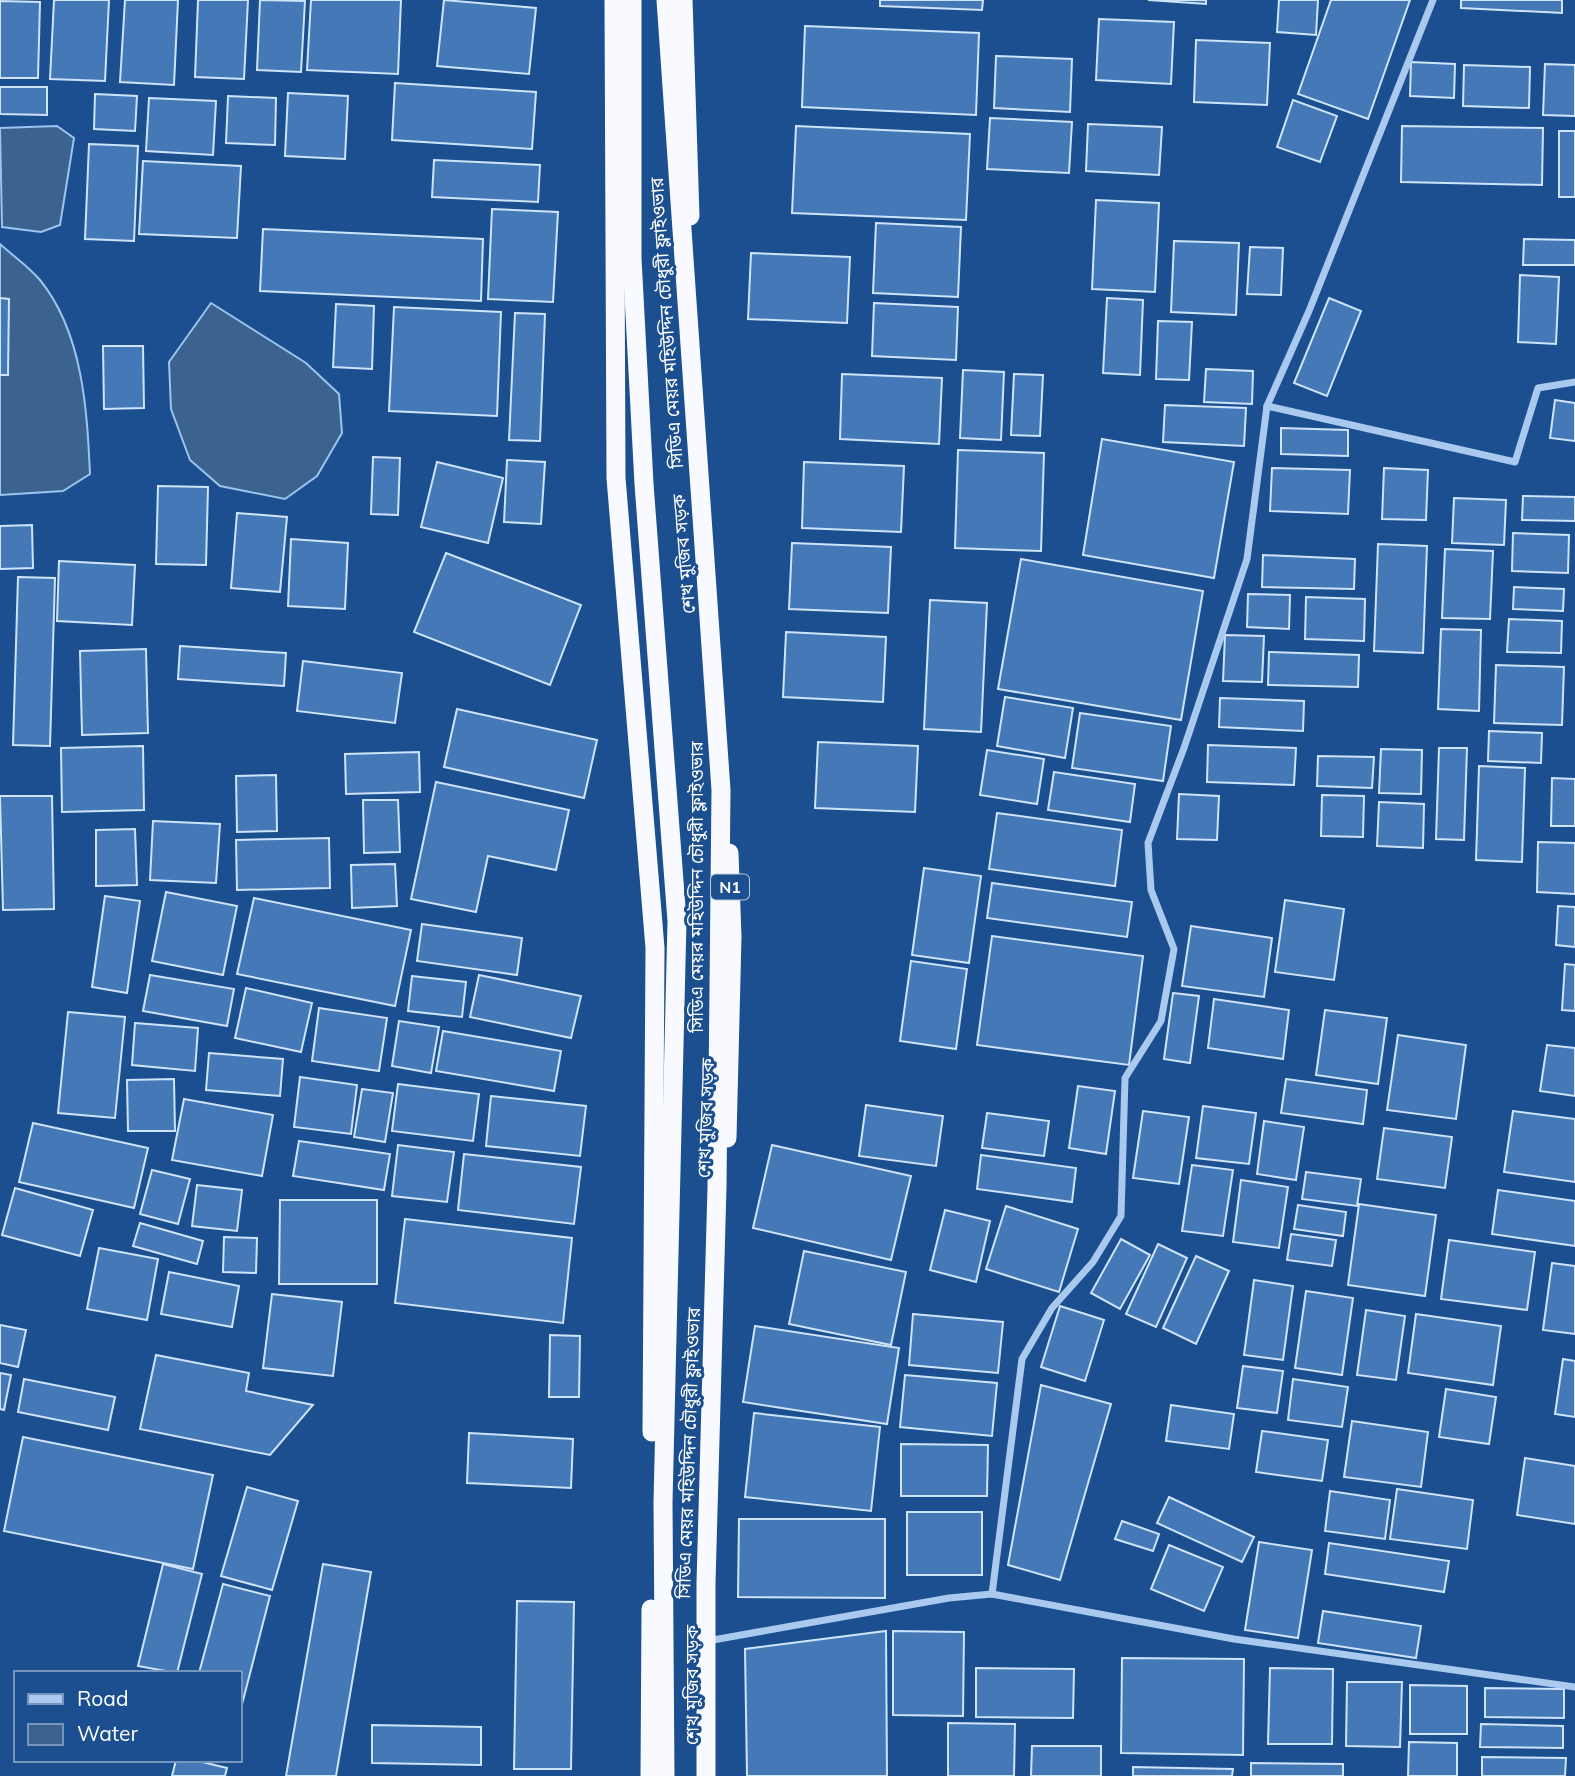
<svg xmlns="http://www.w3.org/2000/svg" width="1575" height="1776" viewBox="0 0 1575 1776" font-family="Mulish,'Noto Sans Bengali',sans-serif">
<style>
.water{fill:#3c6290;stroke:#9cc4f0;stroke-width:2}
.building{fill:#4478b7;stroke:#cfe3fa;stroke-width:2}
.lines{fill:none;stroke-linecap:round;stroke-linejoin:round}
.minor{stroke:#a9c9ee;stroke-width:7}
.trunk{stroke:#f8faff;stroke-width:19}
.trunk-bridge{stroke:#f8faff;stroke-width:19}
.labels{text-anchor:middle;stroke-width:6;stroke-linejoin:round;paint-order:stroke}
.shield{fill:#1b4f8f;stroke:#bbcadd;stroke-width:2}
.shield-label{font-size:16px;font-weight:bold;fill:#fff}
.street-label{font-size:18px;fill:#fff;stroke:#1b4f8f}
</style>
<rect width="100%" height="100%" fill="#1b4f8f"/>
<g class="water">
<path d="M57,126l17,12 -14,87 -19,7 -39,-5 -2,-99z"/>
<path d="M0,244c13,12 29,23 40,36 43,53 47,130 50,194l-27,17 -63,4z"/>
<path d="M211,303l95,60 33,31 3,39 -25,43 -32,23 -65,-13 -30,-26 -19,-51 -2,-47z"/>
</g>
<g class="building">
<path d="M54,0h55l-4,81 -55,-2z"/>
<path d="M125,0h53l-4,85 -54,-3z"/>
<path d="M198,0h50l-4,79 -49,-2z"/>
<path d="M260,0l45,1 -4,71 -44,-2z"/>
<path d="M311,0h90l-3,74 -91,-4z"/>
<path d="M444,0l92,8 -7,66 -92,-8z"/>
<path d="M880,0h103l-1,10 -102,-4z"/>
<path d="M1148,0h58v4z"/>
<path d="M1279,0h39l-2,35 -39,-3z"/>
<path d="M1331,0h79l-42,119 -70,-25z"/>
<path d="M1461,0h101v13l-101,-5z"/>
<path d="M0,1l40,1 -2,76h-38z"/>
<path d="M1099,19l75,3 -3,62 -75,-4z"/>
<path d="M805,26l174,7 -3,82 -174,-8z"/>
<path d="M1196,40l74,3 -3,62 -73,-3z"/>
<path d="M996,56l76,3 -2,53 -76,-4z"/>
<path d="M1411,62l44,2 -1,34 -44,-2z"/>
<path d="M1545,64l30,1v51l-32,-1z"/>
<path d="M1464,65l66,2 -1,41 -66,-2z"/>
<path d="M395,83l141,9 -4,57 -140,-9z"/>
<path d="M0,87h47v28l-47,-1z"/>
<path d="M288,93l60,3 -3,63 -60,-3z"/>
<path d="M95,94l42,2 -2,35 -41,-2z"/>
<path d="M228,96l48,2 -1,47 -49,-2z"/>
<path d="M149,98l67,3 -3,54 -67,-4z"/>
<path d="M1293,100l44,16 -17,46 -43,-15z"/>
<path d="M990,118l82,4 -3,51 -82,-4z"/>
<path d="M1088,124l74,3 -3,48 -73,-4z"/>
<path d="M796,126l174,8 -4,86 -174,-7z"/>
<path d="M1402,126l141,2 -1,57 -141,-3z"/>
<rect x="1559" y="131" width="16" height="66"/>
<path d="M89,144l49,2 -4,95 -49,-2z"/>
<path d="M434,160l106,5 -2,37 -106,-5z"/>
<path d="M143,161l98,5 -4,72 -98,-4z"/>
<path d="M1096,200l63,3 -4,89 -63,-3z"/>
<path d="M492,209l66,3 -5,90 -65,-3z"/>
<path d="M876,223l85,4 -3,70 -85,-4z"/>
<path d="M263,229l220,10 -2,62 -221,-10z"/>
<path d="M1524,239l51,1v25h-52z"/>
<path d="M1174,241l65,2 -3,72 -65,-3z"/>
<path d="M1250,247l33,1 -2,47 -34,-1z"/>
<path d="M751,253l99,4 -3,66 -99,-4z"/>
<path d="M1520,275l39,2 -3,67 -38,-2z"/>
<path d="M0,298l9,1 -1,76h-8z"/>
<path d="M1107,298l36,2 -3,75 -37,-2z"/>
<path d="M1329,298l32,13 -34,85 -33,-13z"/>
<path d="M874,303l84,4 -2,53 -84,-4z"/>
<path d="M336,304l38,2 -2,63 -39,-2z"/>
<path d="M394,307l107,5 -4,104 -108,-5z"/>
<path d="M515,313l30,1 -5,127 -31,-1z"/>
<path d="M1158,321l34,1 -3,58 -33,-1z"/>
<path d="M103,346h40l1,62 -40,1z"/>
<path d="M1206,369l47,2 -1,33 -48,-2z"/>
<path d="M963,370l41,2 -3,68 -41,-2z"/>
<path d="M842,374l100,4 -3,66 -99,-5z"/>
<path d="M1014,374l29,1 -3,61 -29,-1z"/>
<path d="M1555,400l20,3v38l-25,-3z"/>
<path d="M1165,405l81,3 -2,38 -81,-4z"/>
<path d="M1281,428l67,2v26l-67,-2z"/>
<path d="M1102,439l132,23 -20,116 -131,-23z"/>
<path d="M958,450l86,3 -3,98 -86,-3z"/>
<path d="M373,457l27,1 -2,57 -27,-1z"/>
<path d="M507,460l38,2 -4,62 -37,-2z"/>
<path d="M437,462l66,16 -15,65 -67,-16z"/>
<path d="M804,462l100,4 -3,66 -99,-4z"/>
<path d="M1272,468l78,2 -2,44 -78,-3z"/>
<path d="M1384,468l44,2 -2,50 -44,-1z"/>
<path d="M158,486l50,1 -2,78 -50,-1z"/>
<path d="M1523,496l52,1v24l-53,-1z"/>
<path d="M1454,498l52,2 -2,45 -52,-2z"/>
<path d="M237,513l50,4 -7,75 -49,-4z"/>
<path d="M32,525l1,43 -33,1v-43z"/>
<path d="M1513,533l56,2 -1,38 -56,-2z"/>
<path d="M291,539l57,4 -3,66 -57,-3z"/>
<path d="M792,543l99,4 -3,66 -99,-4z"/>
<path d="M1378,544l49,2 -4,107 -49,-2z"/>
<path d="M1445,549l48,2 -3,68 -48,-1z"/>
<path d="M446,553l135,52 -31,80 -136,-53z"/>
<path d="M1263,555l92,4 -1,30 -92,-2z"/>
<path d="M1021,559l182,32 -22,129 -183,-31z"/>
<path d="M59,561l76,4 -3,60 -75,-4z"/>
<path d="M18,577l37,1 -5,168 -37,-1z"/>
<path d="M1514,587l50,2 -1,22 -50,-2z"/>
<path d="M1248,594l42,1 -1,34 -42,-2z"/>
<path d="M1306,597l59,2 -1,42 -59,-2z"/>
<path d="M930,600l57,3 -6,129 -57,-3z"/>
<path d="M1509,619l53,2 -1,32 -54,-1z"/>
<path d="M1441,629l40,1 -2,81 -41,-2z"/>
<path d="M786,632l100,5 -3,65 -100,-5z"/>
<path d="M1225,635l39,1 -2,46 -39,-1z"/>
<path d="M180,646l106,7 -2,33 -106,-7z"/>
<path d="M146,649l2,84 -66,2 -2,-84z"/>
<path d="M1269,652l90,3 -1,32 -90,-2z"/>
<path d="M303,661l99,12 -7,50 -98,-12z"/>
<path d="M1496,665l68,2 -2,58 -68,-2z"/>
<path d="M1005,697l68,11 -8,50 -68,-12z"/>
<path d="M1220,698l84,3 -1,30 -84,-4z"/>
<path d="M457,709l140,31 -13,58 -140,-31z"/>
<path d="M1080,713l91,13 -8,55 -91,-13z"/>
<path d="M1489,731l53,2 -1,30 -53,-2z"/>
<path d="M818,742l100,4 -3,66 -100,-4z"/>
<path d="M1208,745l88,3 -2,37 -87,-3z"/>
<path d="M143,746l1,64 -82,2 -1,-64z"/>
<path d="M1439,748h28l-3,92 -28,-1z"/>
<path d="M1381,749l41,1 -1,44 -42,-1z"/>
<path d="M987,750l57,9 -7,45 -57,-9z"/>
<path d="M419,752l1,40 -74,2 -1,-40z"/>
<path d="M1318,756l56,1 -2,31 -55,-2z"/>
<path d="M1479,766l46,2 -3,94 -46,-2z"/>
<path d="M1054,772l81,12 -5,38 -82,-12z"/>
<path d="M276,775l1,56 -40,1 -1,-56z"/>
<path d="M1552,778l23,1v47h-24z"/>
<path d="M436,782l133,28 -13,60 -68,-14 -12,56 -65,-13z"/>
<path d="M1179,794l40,2 -2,44 -40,-1z"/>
<path d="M1322,795l42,1 -1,41 -42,-1z"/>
<path d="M0,796h52l2,113 -51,1z"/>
<path d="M363,800h35l2,52 -36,1z"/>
<path d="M1379,802l45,2 -1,44 -46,-2z"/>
<path d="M997,813l125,17 -7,56 -126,-17z"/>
<path d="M153,821l67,3 -4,59 -66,-3z"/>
<path d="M135,829l2,56 -41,1v-56z"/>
<path d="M329,838l1,50 -93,2 -1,-50z"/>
<path d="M1538,842l37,1v51l-38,-2z"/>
<path d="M395,864l2,42 -45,2 -1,-43z"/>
<path d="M924,868l57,8 -12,87 -57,-8z"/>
<path d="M992,883l140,19 -5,35 -140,-19z"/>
<path d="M166,892l71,14 -14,69 -71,-14z"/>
<path d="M105,896l35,5 -13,92 -35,-6z"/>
<path d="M254,898l157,32 -16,76 -158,-32z"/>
<path d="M1285,900l59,9 -10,71 -59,-8z"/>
<path d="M1558,906l17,1v40l-19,-2z"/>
<path d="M422,924l100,14 -5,37 -100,-14z"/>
<path d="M1191,926l81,12 -8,59 -82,-11z"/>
<path d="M992,936l151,20 -14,109 -152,-20z"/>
<path d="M911,961l56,8 -11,80 -56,-8z"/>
<path d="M1565,964l10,1v46l-13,-1z"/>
<path d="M150,975l84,14 -7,37 -84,-15z"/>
<path d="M479,975l102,21 -10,42 -101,-21z"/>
<path d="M412,976l54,6 -4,35 -54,-6z"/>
<path d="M246,988l66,15 -11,49 -66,-14z"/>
<path d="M1173,993l26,3 -9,67 -26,-4z"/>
<path d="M1214,999l75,11 -6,49 -75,-11z"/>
<path d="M319,1008l68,10 -8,53 -67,-10z"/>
<path d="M1325,1010l62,8 -9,66 -62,-9z"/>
<path d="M68,1012l57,5 -10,101 -57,-5z"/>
<path d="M399,1021l40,6 -8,46 -39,-7z"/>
<path d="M135,1023l63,5 -3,43 -63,-6z"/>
<path d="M443,1031l118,20 -7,40 -118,-20z"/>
<path d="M1398,1035l68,10 -10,74 -69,-9z"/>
<path d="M1547,1045l28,3v48l-35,-5z"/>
<path d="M209,1053l74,6 -3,37 -74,-6z"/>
<path d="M300,1077l57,8 -6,49 -57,-7z"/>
<path d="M174,1079l1,52h-47l-1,-51z"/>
<path d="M1286,1079l81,11 -4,34 -82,-11z"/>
<path d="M398,1084l81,10 -6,47 -81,-10z"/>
<path d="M1078,1086l37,5 -9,63 -37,-6z"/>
<path d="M362,1089l31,4 -8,49 -31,-5z"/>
<path d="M491,1096l95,10 -6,50 -94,-10z"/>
<path d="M184,1099l89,16 -11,61 -90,-16z"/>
<path d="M866,1105l77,11 -7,50 -77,-10z"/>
<path d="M1203,1106l53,7 -7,51 -53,-6z"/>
<path d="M1143,1111l46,6 -10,67 -46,-6z"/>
<path d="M1513,1111l62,8v63l-71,-10z"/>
<path d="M987,1113l62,8 -5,35 -62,-8z"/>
<path d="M1264,1121l40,6 -8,53 -39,-6z"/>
<path d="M33,1123l115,25 -14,60 -115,-26z"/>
<path d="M1384,1128l68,9 -7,51 -68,-9z"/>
<path d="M299,1141l91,13 -6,36 -91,-14z"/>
<path d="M398,1145l56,7 -7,50 -55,-6z"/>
<path d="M772,1145l139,31 -20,84 -138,-32z"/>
<path d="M464,1154l117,13 -7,57 -116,-14z"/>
<path d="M981,1155l95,13 -4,34 -95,-13z"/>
<path d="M1192,1165l41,5 -10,66 -41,-5z"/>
<path d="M152,1170l38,9 -12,45 -38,-10z"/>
<path d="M1306,1172l55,7 -4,27 -55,-7z"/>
<path d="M1241,1180l47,7 -9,61 -46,-6z"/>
<path d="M197,1185l45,5 -5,41 -45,-5z"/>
<path d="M15,1188l78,22 -13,46 -78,-21z"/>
<path d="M1498,1190l77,11v45l-83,-12z"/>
<path d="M280,1200h97v84h-98z"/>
<path d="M1359,1204l77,11 -11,81 -77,-11z"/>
<path d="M1298,1205l48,7 -3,24 -49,-7z"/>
<path d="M1006,1206l72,23 -19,63 -73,-23z"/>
<path d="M945,1210l45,11 -14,61 -46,-12z"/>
<path d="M405,1219l167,19 -9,85 -168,-20z"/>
<path d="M140,1223l63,18 -6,23 -64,-18z"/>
<path d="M1291,1234l45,6 -4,26 -45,-6z"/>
<path d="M224,1237l33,1 -1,35 -33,-1z"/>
<path d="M1121,1239l29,16 -30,54 -29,-16z"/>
<path d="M1449,1240l86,12 -8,58 -86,-11z"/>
<path d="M1158,1244l29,14 -31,69 -30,-13z"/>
<path d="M99,1248l59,11 -11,61 -60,-11z"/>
<path d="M804,1251l102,21 -15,73 -102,-21z"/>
<path d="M1196,1256l33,15 -33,73 -33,-16z"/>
<path d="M1552,1263l23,3v68l-32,-4z"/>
<path d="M169,1272l70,14 -7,41 -71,-13z"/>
<path d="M1254,1280l39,6 -10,74 -39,-5z"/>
<path d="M1306,1291l47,7 -11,77 -47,-7z"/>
<path d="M272,1294l70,8 -9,74 -70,-8z"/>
<path d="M1060,1306l44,14 -19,61 -44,-14z"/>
<path d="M1366,1310l39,6 -9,64 -39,-5z"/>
<path d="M913,1314l90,8 -5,51 -89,-8z"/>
<path d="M1416,1314l85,12 -8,59 -85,-12z"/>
<path d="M0,1325l26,5 -8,37 -18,-4z"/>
<path d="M755,1326l144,22 -12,76 -144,-22z"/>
<path d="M550,1335l30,1 -1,61h-30z"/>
<path d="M156,1355l93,18 -3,18 67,14 -43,50 -130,-26z"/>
<path d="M1563,1359l12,2v56l-20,-3z"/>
<path d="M1243,1366l40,5 -6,42 -40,-5z"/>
<path d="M0,1373l11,2 -7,35 -4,-1z"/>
<path d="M905,1375l92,8 -5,53 -92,-9z"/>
<path d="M24,1379l91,18 -7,33 -90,-18z"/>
<path d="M1293,1379l55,8 -6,40 -54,-7z"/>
<path d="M1041,1385l70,19 -51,176 -52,-15z"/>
<path d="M1446,1389l50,8 -7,47 -50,-7z"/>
<path d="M1171,1405l63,9 -5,35 -63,-8z"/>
<path d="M754,1413l126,14 -9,84 -126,-14z"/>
<path d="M1352,1421l76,11 -7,55 -77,-10z"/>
<path d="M1262,1431l66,9 -6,41 -66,-9z"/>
<path d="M469,1433l104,6 -2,49 -104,-5z"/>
<path d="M23,1437l190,38 -20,94 -189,-38z"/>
<path d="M901,1444l87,1 -1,51h-86z"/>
<path d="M1525,1458l50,8v58l-58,-9z"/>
<path d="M247,1487l51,14 -26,89 -51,-14z"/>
<path d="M1397,1489l76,11 -6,49 -77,-10z"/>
<path d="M1330,1491l60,9 -5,39 -60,-8z"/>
<path d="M1169,1497l85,40 -12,25 -85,-39z"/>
<rect x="907" y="1512" width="75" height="63"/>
<path d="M739,1519h146v79l-147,-1z"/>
<path d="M1122,1521l37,13 -6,17 -38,-12z"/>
<path d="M1259,1542l53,8 -14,88 -53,-8z"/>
<path d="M1329,1543l120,18 -5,31 -119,-18z"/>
<path d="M1169,1545l54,22 -19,44 -53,-22z"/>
<path d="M163,1564l39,10 -25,99 -39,-7z"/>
<path d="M323,1564l48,8 -35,204h-50z"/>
<path d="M223,1584l47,12 -30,116v-39h-41z"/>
<path d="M517,1601l57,1 -3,167h-57z"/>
<path d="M1323,1611l98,15 -5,32 -98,-15z"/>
<path d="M886,1631l1,145h-140l-2,-127z"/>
<path d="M893,1631l71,1 -1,84 -70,-1z"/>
<path d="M1122,1658l122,1 -1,96 -122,-2z"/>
<path d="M976,1668l98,1 -1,49 -97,-1z"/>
<path d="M1270,1668l63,1 -1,75h-64z"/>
<path d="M1347,1682h55l-2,65 -54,-1z"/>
<path d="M1410,1685l57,1v48h-57z"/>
<path d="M1485,1688l79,1v29l-79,-1z"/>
<path d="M948,1723l67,1 -1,52h-66z"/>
<path d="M1481,1724l82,2v22l-83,-1z"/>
<path d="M372,1725l109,2v38l-109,-2z"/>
<path d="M1409,1742l48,1v33h-49z"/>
<path d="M1032,1746h69v30h-70z"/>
<path d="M1482,1757l84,1 -1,18h-83z"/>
<path d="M176,1760h18l33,8 -2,8h-53z"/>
<path d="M1251,1763l92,1v12h-92z"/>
<path d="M1133,1767l100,2 -1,7h-99z"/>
</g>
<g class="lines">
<g class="minor">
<path d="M1267,406l42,-95 124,-311"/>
<path d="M992,1594l30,-235 30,-51 41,-46 28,-46 4,-138 36,-57 13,-72 -23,-59 -3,-47 36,-95 63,-189 20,-153 248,56 23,-74 37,-6"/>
<path d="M713,1640l236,-42 43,-4 242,45 341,48"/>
</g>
<g class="trunk">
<path d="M614,0l2,478 39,470 -3,484"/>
<path d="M632,0v258l12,226 33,437 -14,581 2,274"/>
<path d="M683,0l7,216"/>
<path d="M727,1138l5,-201 -3,-84"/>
<path d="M650,1776l1,-167"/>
</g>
<path class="trunk-bridge" d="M666,0l55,790 -4,397 -11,396v193"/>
</g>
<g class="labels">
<rect class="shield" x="711" y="874.5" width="38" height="25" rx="5"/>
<g class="shield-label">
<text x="730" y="893">N1</text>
</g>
<g class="street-label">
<text transform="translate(667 323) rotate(-94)" y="6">সিডিএ মেয়র মহিউদ্দিন চৌধুরী ফ্লাইওভার</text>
<text transform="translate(684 554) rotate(-95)" y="6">শেখ মুজিব সড়ক</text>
<text transform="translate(697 887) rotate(-90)" y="6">সিডিএ মেয়র মহিউদ্দিন চৌধুরী ফ্লাইওভার</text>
<text transform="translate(706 1118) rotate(-88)" y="6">শেখ মুজিব সড়ক</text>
<text transform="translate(689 1453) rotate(-88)" y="6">সিডিএ মেয়র মহিউদ্দিন চৌধুরী ফ্লাইওভার</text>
<text transform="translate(692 1685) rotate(-90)" y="6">শেখ মুজিব সড়ক</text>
</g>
</g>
<rect x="14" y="1671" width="228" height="91" fill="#1b4f8f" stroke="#7695bc" stroke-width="2"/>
<rect x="28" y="1694" width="35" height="10" fill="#a9c9ee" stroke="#7695bc" stroke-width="2"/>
<text x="77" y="1706" font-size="21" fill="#ffffff">Road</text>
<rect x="28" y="1724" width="35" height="21" fill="#3c6290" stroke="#7695bc" stroke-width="2"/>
<text x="77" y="1741" font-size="21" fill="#ffffff">Water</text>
</svg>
